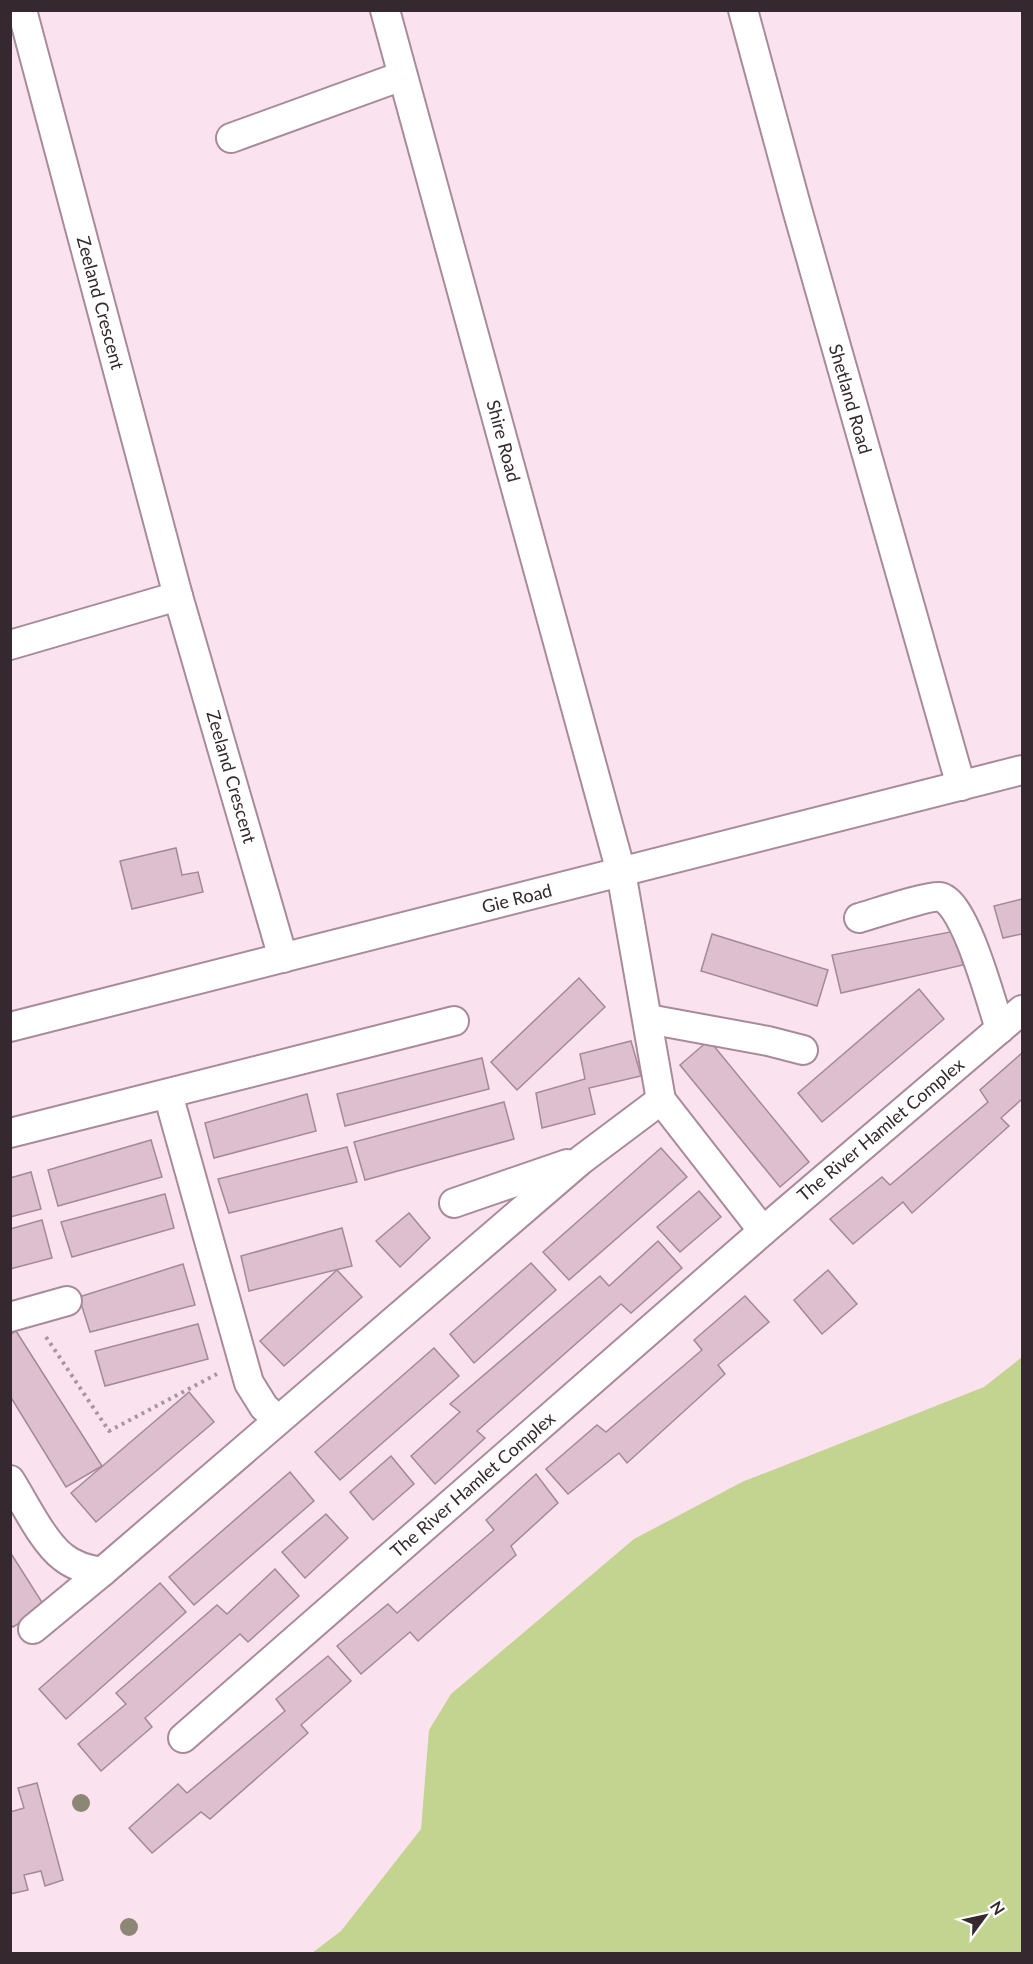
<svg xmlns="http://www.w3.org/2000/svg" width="1033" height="1964" viewBox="0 0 1033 1964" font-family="Lato,sans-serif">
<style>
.green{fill:#c3d490}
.building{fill:#debfd0;stroke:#a58998;stroke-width:1.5}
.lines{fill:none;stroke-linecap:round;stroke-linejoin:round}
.minor-casing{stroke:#a88b9a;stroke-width:32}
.path{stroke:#a8959f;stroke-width:4;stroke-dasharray:3 4.5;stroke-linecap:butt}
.minor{stroke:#fff;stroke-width:28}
.tree{fill:#8c8674}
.labels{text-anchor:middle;stroke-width:5;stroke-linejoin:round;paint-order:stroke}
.street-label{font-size:18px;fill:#35292f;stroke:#fff}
</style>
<rect width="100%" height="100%" fill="#fbe2ef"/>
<path class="green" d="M1022,1357v596h-710l29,-22 80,-102 8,-99 22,-36 183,-155 108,-57 242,-95z"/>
<g class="building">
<path d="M176,848l6,27 16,-3 5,20 -71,17 -12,-48z"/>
<path d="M1022,899v35l-19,4 -9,-32z"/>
<path d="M955,931l8,34 -122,28 -9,-38z"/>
<path d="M712,934l116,36 -11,36 -116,-35z"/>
<path d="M579,978l26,29 -88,83 -26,-28z"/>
<path d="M919,989l25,30 -122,103 -24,-29z"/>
<path d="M709,1040l100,122 -29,25 -100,-122z"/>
<path d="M631,1041l10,35 -52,12 6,26 -53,14 -6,-35 49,-14 -5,-25z"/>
<path d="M1022,1053v46l-21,19 8,8 -97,87 -9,-11 -50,42 -23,-25 52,-42 8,8 98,-83 -8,-12z"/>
<path d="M482,1058l7,31 -144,37 -8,-32z"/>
<path d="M307,1094l9,37 -102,27 -9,-35z"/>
<path d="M504,1102l10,37 -149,41 -11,-38z"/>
<path d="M151,1140l11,37 -104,29 -10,-36z"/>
<path d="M347,1147l10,35 -128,31 -11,-34z"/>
<path d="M661,1148l26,29 -118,103 -26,-28z"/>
<path d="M31,1172l10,37 -31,8v-39z"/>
<path d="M699,1191l22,26 -41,35 -23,-25z"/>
<path d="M165,1194l9,34 -102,29 -11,-35z"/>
<path d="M409,1213l21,25 -30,29 -24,-26z"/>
<path d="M42,1220l10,38 -42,11v-40z"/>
<path d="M342,1228l10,38 -103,25 -8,-35z"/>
<path d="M658,1241l24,27 -51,45 -10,-9 -144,127 8,7 -50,46 -24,-28 49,-44 -10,-8 150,-128 9,10z"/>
<path d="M531,1263l25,27 -82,73 -24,-29z"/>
<path d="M183,1264l12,41 -105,27 -11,-35z"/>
<path d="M337,1270l25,27 -78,69 -24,-25z"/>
<path d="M828,1270l29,34 -35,30 -28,-34z"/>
<path d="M745,1296l24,26 -51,43 7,9 -98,89 -8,-10 -51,41 -22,-25 51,-44 9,7 96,-82 -8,-10z"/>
<path d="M198,1324l10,35 -103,27 -10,-35z"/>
<path d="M16,1331l86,135 -36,21 -56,-91v-61z"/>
<path d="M434,1348l25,28 -119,104 -25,-28z"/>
<path d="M189,1392l25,30 -118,100 -25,-29z"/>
<path d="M391,1456l23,28 -41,36 -23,-28z"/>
<path d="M290,1472l24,29 -120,104 -25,-28z"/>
<path d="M536,1474l22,29 -47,43 5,9 -98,86 -8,-9 -49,42 -24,-28 51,-42 9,9 97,-83 -8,-10z"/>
<path d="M326,1514l22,24 -43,40 -23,-26z"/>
<path d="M10,1552l35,55 -32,20 -3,-3z"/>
<path d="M275,1569l24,27 -51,46 -8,-8 -95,84 7,9 -51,44 -23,-27 48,-40 -10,-11 101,-88 10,9z"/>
<path d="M160,1583l26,29 -120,107 -27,-30z"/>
<path d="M328,1656l23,25 -50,44 7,8 -98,86 -9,-7 -49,41 -23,-25 49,-44 9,9 98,-82 -9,-12z"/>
<path d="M37,1783l26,97 -18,6 -4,-15 -17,4 4,15 -18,4v-82l14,-4 -6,-20z"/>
</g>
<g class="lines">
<defs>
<g id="minor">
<path d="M22,10l156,586 105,362"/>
<path d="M385,10l236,862 40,228 102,131"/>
<path d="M743,10l54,199 164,577"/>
<path d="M231,138l171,-62"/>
<path d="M10,645l168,-49"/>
<path d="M859,918c14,-4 71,-23 81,-21 25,4 52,108 60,132"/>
<path d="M648,1019l120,22 35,9"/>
<path d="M10,1027l1012,-257"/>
<path d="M168,1094l81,289 15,24 14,13"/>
<path d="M10,1133l444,-112"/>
<path d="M454,1203l113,-39"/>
<path d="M10,1317l57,-16"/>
<path d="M10,1480c14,22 33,62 53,77 11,9 25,13 39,15l479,-412 80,-60"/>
<path d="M33,1629l69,-57"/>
<path d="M183,1738l580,-507 259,-221"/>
</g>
</defs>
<use href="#minor" class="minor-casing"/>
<path class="path" d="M46,1337l63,94 108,-57"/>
<use href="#minor" class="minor"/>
</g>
<g class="tree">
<circle cx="81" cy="1803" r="9"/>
<circle cx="129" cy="1927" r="9"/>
</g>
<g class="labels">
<g class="street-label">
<text transform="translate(100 303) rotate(75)" y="6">Zeeland Crescent</text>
<text transform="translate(850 399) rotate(74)" y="6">Shetland Road</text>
<text transform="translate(503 441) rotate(75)" y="6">Shire Road</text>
<text transform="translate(231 777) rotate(74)" y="6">Zeeland Crescent</text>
<text transform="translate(517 899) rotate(-14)" y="6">Gie Road</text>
<text transform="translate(881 1130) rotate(-40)" y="6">The River Hamlet Complex</text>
<text transform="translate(473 1485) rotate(-41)" y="6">The River Hamlet Complex</text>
</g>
</g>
<rect width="1033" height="1964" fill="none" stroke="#35292f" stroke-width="24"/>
<g transform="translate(985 1916) rotate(57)" stroke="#ffffff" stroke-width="4.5" paint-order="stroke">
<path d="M0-4.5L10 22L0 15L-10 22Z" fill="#35292f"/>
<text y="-9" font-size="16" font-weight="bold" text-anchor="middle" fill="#35292f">N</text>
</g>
</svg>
